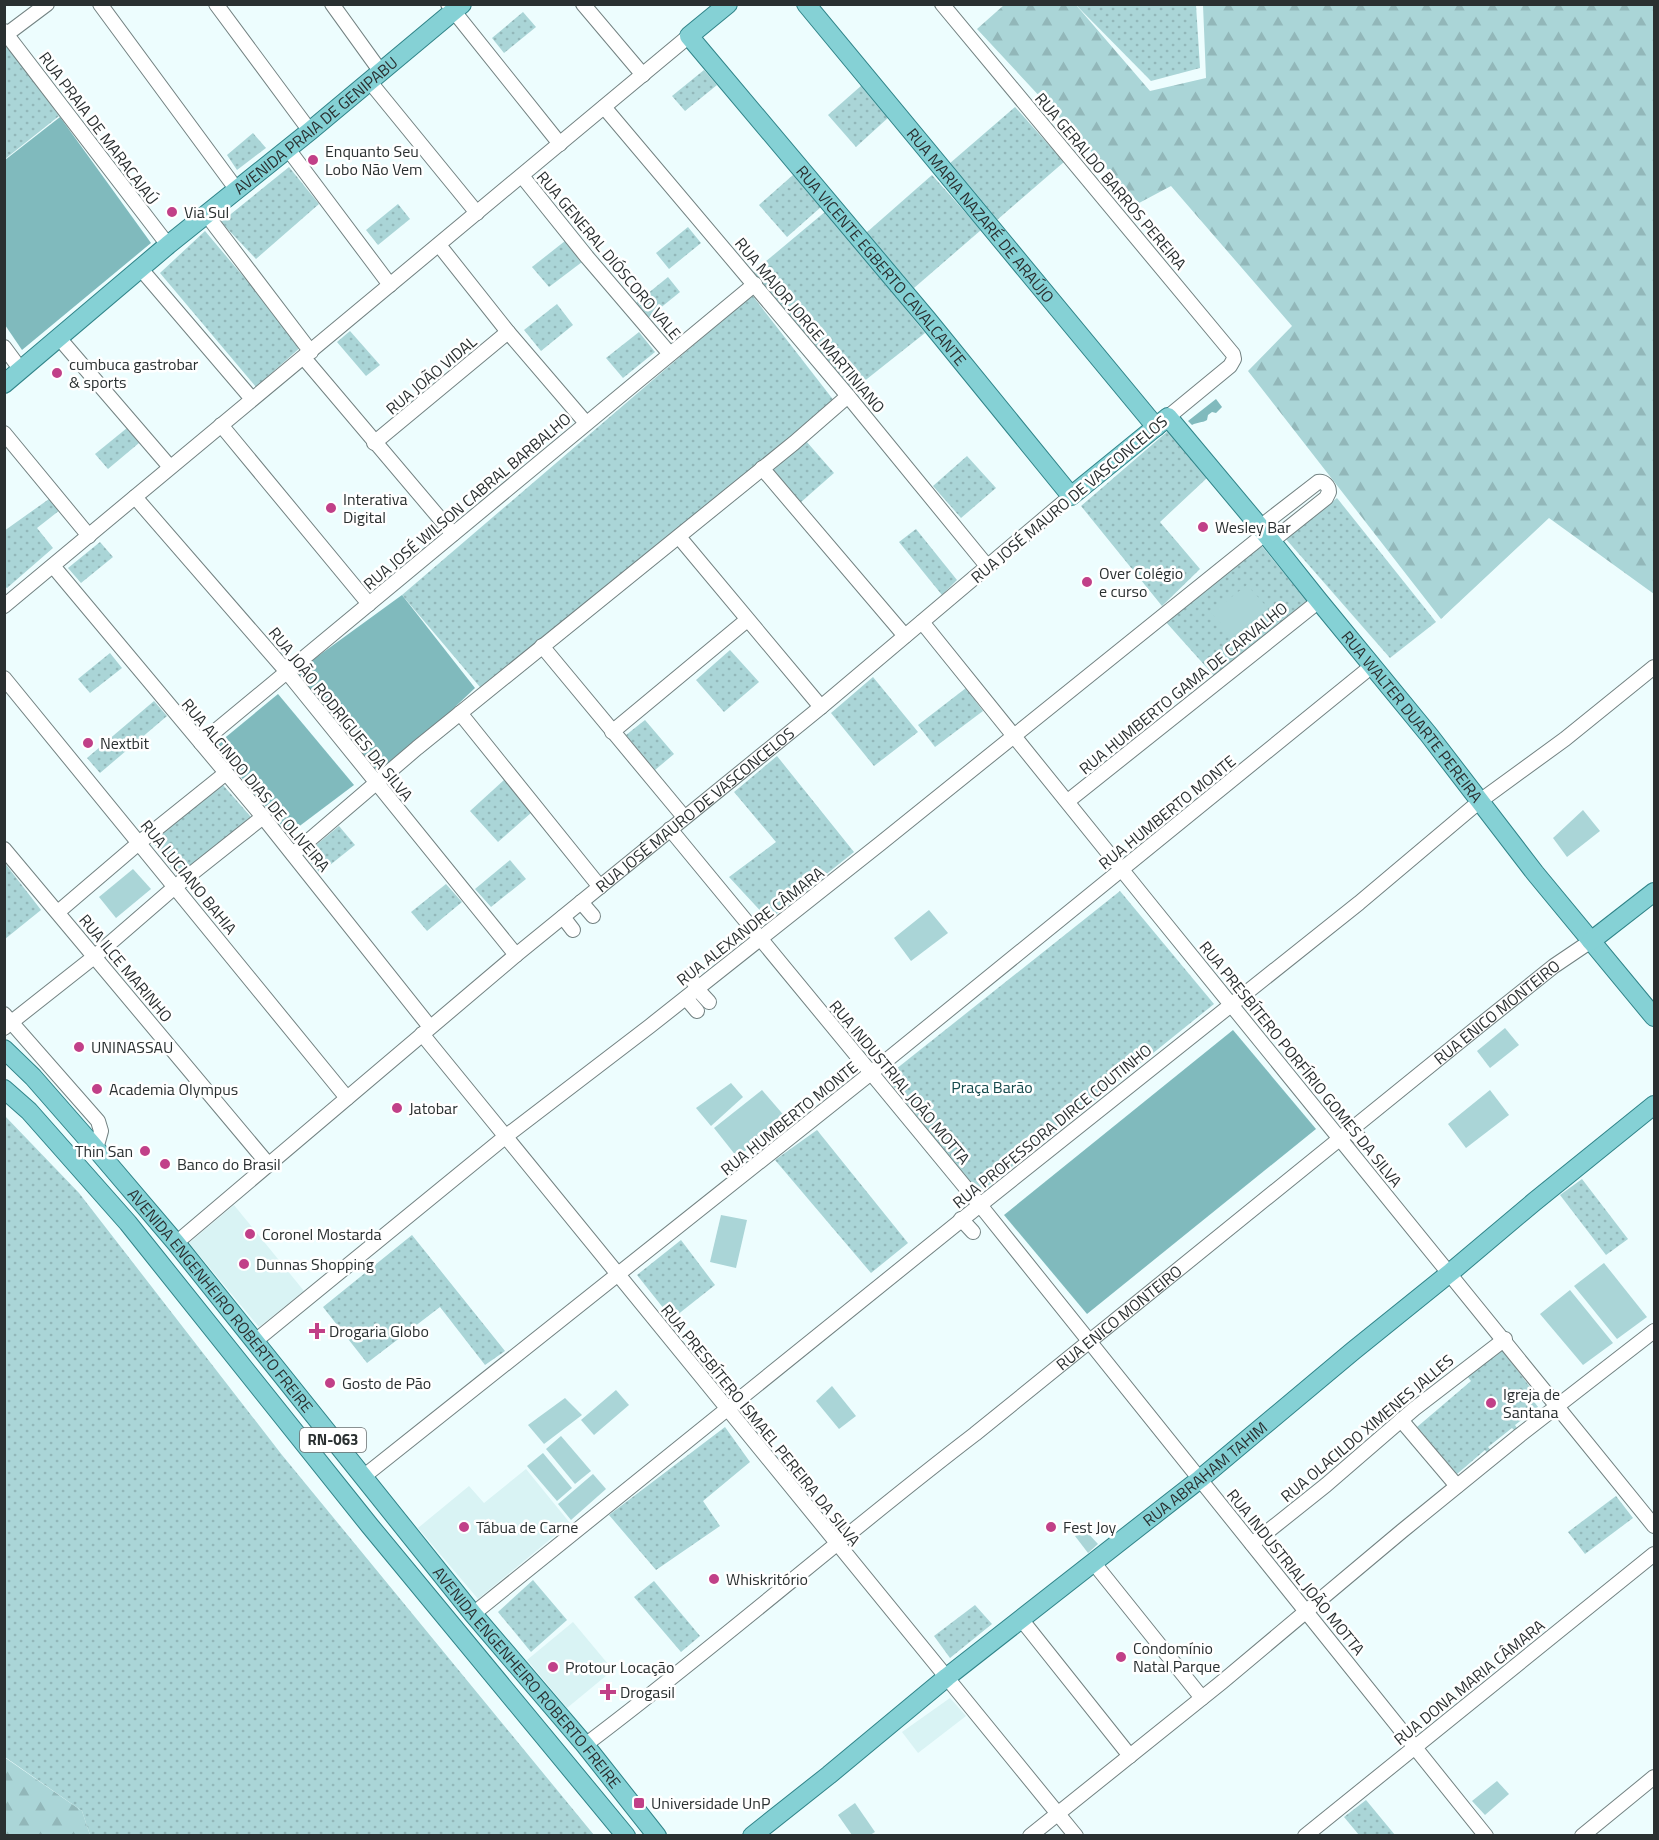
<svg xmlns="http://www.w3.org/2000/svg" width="1659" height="1840" viewBox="0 0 1659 1840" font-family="'Titillium Web',sans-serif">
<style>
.built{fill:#d9f3f4}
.green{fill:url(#green-dots)}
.forest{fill:url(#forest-firs)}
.pitch{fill:#aad5d7}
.water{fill:#80babd}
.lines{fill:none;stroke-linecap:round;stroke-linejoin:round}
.minor-casing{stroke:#738282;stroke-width:16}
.major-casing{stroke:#308489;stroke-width:20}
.minor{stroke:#fff;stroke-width:14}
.major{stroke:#85d1d5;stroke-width:18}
.poi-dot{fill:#c14088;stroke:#fff;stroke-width:2}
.labels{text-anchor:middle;stroke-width:5;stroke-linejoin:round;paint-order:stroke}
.shield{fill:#fff;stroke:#6a6e6f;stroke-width:1.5}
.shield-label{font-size:15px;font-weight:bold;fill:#2a3031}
.street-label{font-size:16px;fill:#2a3031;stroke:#fff}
.poi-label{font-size:16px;fill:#2a3031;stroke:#fff;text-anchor:start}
.park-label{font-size:16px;fill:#154a4d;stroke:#fff}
</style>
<defs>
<pattern id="green-dots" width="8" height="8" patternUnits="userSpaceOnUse" patternTransform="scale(1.5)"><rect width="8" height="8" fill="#aad5d7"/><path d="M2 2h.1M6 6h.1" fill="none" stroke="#92b7b9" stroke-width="1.8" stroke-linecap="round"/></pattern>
<pattern id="forest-firs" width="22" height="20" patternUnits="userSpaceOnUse" patternTransform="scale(1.5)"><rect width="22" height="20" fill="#aad5d7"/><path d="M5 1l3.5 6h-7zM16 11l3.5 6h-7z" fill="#92b7b9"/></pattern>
</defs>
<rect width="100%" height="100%" fill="#edfdfe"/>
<g class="built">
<path d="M234,1205l70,86 -45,36 -70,-84z"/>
<path d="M526,1469l44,54 -92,76 -60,-71 51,-42 15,17z"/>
<path d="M573,1622l40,48 -46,38 -40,-48z"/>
<path d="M950,1698l16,18 -48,37 -16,-21z"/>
</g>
<g class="green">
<path d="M1076,5h120l4,63 -49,13z"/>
<path d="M523,12l13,15 -32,26 -12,-15z"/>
<path d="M4,40l55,76 -54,43h-1z"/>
<path d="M704,70l13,15 -32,26 -13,-15z"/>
<path d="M862,85l28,31 -34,31 -28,-32z"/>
<path d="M1015,107l49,55 -67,58 -48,-56z"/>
<path d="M253,133l13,15 -29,22 -10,-15z"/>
<path d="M289,167l30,37 -63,55 -35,-37z"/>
<path d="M793,175l28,32 -34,30 -28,-32z"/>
<path d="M932,175l49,55 -67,58 -48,-55z"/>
<path d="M398,204l12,15 -32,26 -12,-15z"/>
<path d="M826,211l99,122 -72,57 -101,-117z"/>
<path d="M688,227l13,16 -32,26 -13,-16z"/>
<path d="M205,231l97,115 -46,41 -96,-114z"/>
<path d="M565,241l17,21 -33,25 -17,-20z"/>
<path d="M668,277l12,15 -32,26 -12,-15z"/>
<path d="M752,295l83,107 -350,291 -83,-98z"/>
<path d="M557,304l16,21 -32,26 -17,-21z"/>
<path d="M350,331l30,34 -14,11 -29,-34z"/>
<path d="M639,332l16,20 -32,26 -17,-20z"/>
<path d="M127,428l12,15 -31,26 -13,-15z"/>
<path d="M1168,431l39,47 -47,44 40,47 -38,37 -81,-100z"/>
<path d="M806,441l28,32 -34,30 -28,-32z"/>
<path d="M967,456l29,32 -35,30 -28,-32z"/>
<path d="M1337,498l99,124 -46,36 -105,-120z"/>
<path d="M49,499l11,11 -23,18 16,20 -46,40 -3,-2v-55z"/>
<path d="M916,529l41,51 -15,15 -43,-53z"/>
<path d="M100,542l13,15 -32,26 -13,-15z"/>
<path d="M1261,545l47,57 -92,76 -51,-57z"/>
<path d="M730,650l29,32 -35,30 -28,-32z"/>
<path d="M110,653l12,15 -32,25 -12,-14z"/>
<path d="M873,677l45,55 -44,34 -43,-53z"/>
<path d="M966,688l17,23 -48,36 -17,-22z"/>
<path d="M154,701l13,15 -67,57 -13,-15z"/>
<path d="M645,720l29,34 -19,16 -29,-35z"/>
<path d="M777,756l77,96 -85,68 -40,-43 47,-35 -42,-50z"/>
<path d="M504,780l28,32 -34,30 -28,-31z"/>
<path d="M223,785l28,32 -72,61 -27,-37z"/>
<path d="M339,826l16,19 -35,28 -16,-18z"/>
<path d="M510,860l16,19 -35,28 -16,-18z"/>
<path d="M4,862l37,48 -36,29h-1z"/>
<path d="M446,884l16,18 -35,29 -16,-19z"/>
<path d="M1120,891l94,113 -236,190 -92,-117z"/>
<path d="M4,1115l75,78 203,262 312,380h-504l-8,-24 -77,-54z"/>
<path d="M817,1130l91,113 -37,30 -96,-113z"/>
<path d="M1582,1179l46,60 -22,16 -46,-60z"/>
<path d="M412,1235l93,116 -20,14 -45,-58 -73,56 -44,-56z"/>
<path d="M681,1240l34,45 -43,34 -35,-44z"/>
<path d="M1500,1347l33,44 -4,4 9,12 -23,18 4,6 -2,2 -5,-5 -24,19 12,14 -11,-5 -4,-6 -28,24 -18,-21 -5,4 -3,-4 4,-5 -18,-21 54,-46 -4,-5z"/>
<path d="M725,1427l25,35 -47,39 17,25 -64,44 -47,-55z"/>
<path d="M1616,1496l17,22 -48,36 -17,-22z"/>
<path d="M533,1580l34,40 -36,32 -33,-40z"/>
<path d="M654,1581l46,55 -19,16 -47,-55z"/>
<path d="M975,1605l17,19 -42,34 -16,-22z"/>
<path d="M1366,1800l29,35h-36l-15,-18z"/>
</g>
<g class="forest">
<path d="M1004,5h72l74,86 56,-13 -3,-73h451v589l-105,-76 -108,101 -193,-248 44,-45 -121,-140 -32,17 -162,-174z"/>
<path d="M4,1757l78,54 8,24h-85z"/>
</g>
<g class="pitch">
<path d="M1247,585l20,22 -35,29 -21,-23z"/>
<path d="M1583,810l17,21 -33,26 -14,-19z"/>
<path d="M133,869l18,20 -35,29 -17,-21z"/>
<path d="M929,910l19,23 -37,28 -17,-23z"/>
<path d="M1505,1028l14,17 -29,23 -13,-17z"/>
<path d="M731,1083l12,14 -32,29 -15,-18z"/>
<path d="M762,1090l25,29 -50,38 -23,-29z"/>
<path d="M1490,1090l19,25 -43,33 -18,-24z"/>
<path d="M721,1215l26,5 -11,48 -26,-6z"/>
<path d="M1604,1263l43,54 -30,22 -43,-53z"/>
<path d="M1570,1290l43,53 -30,22 -43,-51z"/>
<path d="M832,1386l24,30 -17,13 -23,-28z"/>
<path d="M616,1390l13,15 -35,30 -13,-15z"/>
<path d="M565,1398l17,17 -38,29 -16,-19z"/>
<path d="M561,1436l30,35 -16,13 -29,-35z"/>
<path d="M543,1453l29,35 -15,13 -30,-35z"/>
<path d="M593,1474l13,15 -35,31 -13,-16z"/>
<path d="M1084,1529l14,15 -10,9 -13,-17z"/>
<path d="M1497,1781l12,13 -24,21 -13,-14z"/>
<path d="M855,1803l20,29 -5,3h-18l-14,-20z"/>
</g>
<g class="water">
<path d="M60,117l91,126 -129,107 -17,-25v-165z"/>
<path d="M1216,399l6,8 -6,6 -4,-1 -4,3 -1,5c-5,3 -10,2 -15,5l-4,-4z"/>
<path d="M402,595l73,93 -97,92 -86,-105z"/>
<path d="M278,694l76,91 -65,49 -74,-88z"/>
<path d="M1233,1030l83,99 -229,185 -83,-99z"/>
</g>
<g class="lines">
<defs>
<g id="minor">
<path d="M100,4l137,186"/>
<path d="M216,4l94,127"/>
<path d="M332,4l49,68"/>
<path d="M448,4l112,140"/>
<path d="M583,4l60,71"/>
<path d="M942,4l291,350 1,5 -4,7 -62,51"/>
<path d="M4,31l164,214"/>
<path d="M7,34l40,-30"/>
<path d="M370,82l107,131"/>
<path d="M604,107l244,289 139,170"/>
<path d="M288,149l102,136"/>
<path d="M522,176l65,81 83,97"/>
<path d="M206,214l105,138"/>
<path d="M439,245l69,87 78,91"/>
<path d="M140,268l112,131"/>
<path d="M59,338l111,129"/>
<path d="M4,347l17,23"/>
<path d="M304,358l149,176"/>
<path d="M221,425l148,179"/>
<path d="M4,433l85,103"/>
<path d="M374,443l134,-111"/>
<path d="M762,468l143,168"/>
<path d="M135,497l152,175 229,283"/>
<path d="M1260,527l58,-45c6,-1 11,4 11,10l-3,6 -54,43"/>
<path d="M679,537l142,170"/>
<path d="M53,566l210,251 167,210"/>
<path d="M4,606l685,-570"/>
<path d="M922,622c242,303 490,602 732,904"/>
<path d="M542,646l142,171"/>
<path d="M4,678l343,420"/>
<path d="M460,713l140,174"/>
<path d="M612,732l135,-112"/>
<path d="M201,743l554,-459"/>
<path d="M1068,801l251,-200"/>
<path d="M670,829l310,376 506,631"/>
<path d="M4,849l264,315"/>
<path d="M293,854l124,-106 377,-305 54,-47"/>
<path d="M581,902l12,14"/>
<path d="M58,912l82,-70 86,-69"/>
<path d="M563,917l10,13"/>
<path d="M689,976l9,12"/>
<path d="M697,989l12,13"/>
<path d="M686,998l11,13"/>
<path d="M4,1014l94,107 3,10 -5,18"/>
<path d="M4,1028l90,-71 82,-71 87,-69"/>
<path d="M422,1034l654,802"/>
<path d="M1351,1129l11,12"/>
<path d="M961,1219l12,13"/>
<path id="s1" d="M176,1243l340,-288 305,-248 250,-211"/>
<path d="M254,1342l251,-205 145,-111 231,-183 385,-310"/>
<path d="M1401,1420l56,66"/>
<path d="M363,1477l508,-404 501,-407"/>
<path d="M1252,1544l74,-59 88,-76 91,-70"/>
<path d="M1093,1562l109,136"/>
<path d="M473,1614l507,-409 379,-302 121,-102 85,-62 89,-72"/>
<path d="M1021,1619l109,137"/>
<path id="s2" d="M585,1745c133,-100 258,-210 390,-311l504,-408 75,-60 37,-25"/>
<path d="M1030,1836l192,-154 180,-151 118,-96 134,-104"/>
<path d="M1305,1836l349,-282"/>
<path d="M1582,1836l72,-59"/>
</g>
<g id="major">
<path id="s3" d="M728,4l-39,32 238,283 144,177 97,-79 92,110 59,74 110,134 106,138 119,144"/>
<path id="s4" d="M806,4l350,423"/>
<path id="s5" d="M4,384l164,-139 142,-114 152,-127"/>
<path d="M1591,941l63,-49"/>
<path id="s6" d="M4,1049l29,28 63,72 80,94 297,371 112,131 72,91"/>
<path d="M4,1089l25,22 99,112 242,303 256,310"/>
<path id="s7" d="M752,1836l77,-61 118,-98 253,-198 153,-128 98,-79 83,-70 120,-97"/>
</g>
</defs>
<use href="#minor" class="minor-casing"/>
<use href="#major" class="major-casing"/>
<use href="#minor" class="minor"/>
<use href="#major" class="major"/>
</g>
<g class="poi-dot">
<circle cx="313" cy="160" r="6"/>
<circle cx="172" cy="212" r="6"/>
<circle cx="57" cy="373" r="6"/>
<circle cx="331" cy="508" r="6"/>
<circle cx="1203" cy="527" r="6"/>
<circle cx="1087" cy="582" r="6"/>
<circle cx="88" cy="743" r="6"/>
<circle cx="79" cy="1047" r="6"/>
<circle cx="97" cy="1089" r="6"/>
<circle cx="397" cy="1108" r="6"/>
<circle cx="145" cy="1151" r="6"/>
<circle cx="165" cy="1164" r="6"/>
<circle cx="250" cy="1234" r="6"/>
<circle cx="244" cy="1264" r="6"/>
<path d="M314 1322h6v6h6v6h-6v6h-6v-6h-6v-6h6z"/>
<circle cx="330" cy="1383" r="6"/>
<circle cx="1491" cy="1403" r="6"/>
<circle cx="464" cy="1527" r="6"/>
<circle cx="1051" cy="1527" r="6"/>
<circle cx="714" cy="1579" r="6"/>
<circle cx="1121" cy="1657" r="6"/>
<circle cx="553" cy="1667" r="6"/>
<path d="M605 1683h6v6h6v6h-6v6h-6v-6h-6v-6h6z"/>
<rect x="633" y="1797" width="12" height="12" rx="3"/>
</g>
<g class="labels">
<rect class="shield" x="300" y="1428" width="66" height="24" rx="4.5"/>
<g class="shield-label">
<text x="333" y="1445">RN-063</text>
</g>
<g class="street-label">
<text dy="6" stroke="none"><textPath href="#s5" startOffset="405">AVENIDA PRAIA DE GENIPABU</textPath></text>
<text transform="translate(99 128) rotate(53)" y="6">RUA PRAIA DE MARACAJAÚ</text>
<text transform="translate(1111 181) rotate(50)" y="6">RUA GERALDO BARROS PEREIRA</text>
<text dy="6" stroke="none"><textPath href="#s4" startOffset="274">RUA MARIA NAZARÉ DE ARAÚJO</textPath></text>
<text transform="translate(609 255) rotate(50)" y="6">RUA GENERAL DIÓSCORO VALE</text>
<text dy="6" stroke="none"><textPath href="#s3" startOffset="350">RUA VICENTE EGBERTO CAVALCANTE</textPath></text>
<text transform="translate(810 325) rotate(50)" y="6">RUA MAJOR JORGE MARTINIANO</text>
<text transform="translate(431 375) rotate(-40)" y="6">RUA JOÃO VIDAL</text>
<text transform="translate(1069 499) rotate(-40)" y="6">RUA JOSÉ MAURO DE VASCONCELOS</text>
<text transform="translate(467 501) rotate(-40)" y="6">RUA JOSÉ WILSON CABRAL BARBALHO</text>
<text transform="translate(1183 688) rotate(-39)" y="6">RUA HUMBERTO GAMA DE CARVALHO</text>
<text transform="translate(341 714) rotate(51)" y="6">RUA JOÃO RODRIGUES DA SILVA</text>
<text dy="6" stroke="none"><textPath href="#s3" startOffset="1160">RUA WALTER DUARTE PEREIRA</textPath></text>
<text transform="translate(256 785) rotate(50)" y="6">RUA ALCINDO DIAS DE OLIVEIRA</text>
<text dy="6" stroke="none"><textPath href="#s1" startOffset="676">RUA JOSÉ MAURO DE VASCONCELOS</textPath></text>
<text transform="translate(1167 812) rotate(-39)" y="6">RUA HUMBERTO MONTE</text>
<text transform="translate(189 877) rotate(51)" y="6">RUA LUCIANO BAHIA</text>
<text transform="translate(750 926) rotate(-38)" y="6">RUA ALEXANDRE CÂMARA</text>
<text transform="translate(126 968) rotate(50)" y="6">RUA ILCE MARINHO</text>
<text dy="6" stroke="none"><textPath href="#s2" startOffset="1170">RUA ENICO MONTEIRO</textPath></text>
<text transform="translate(1301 1064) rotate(51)" y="6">RUA PRESBÍTERO PORFÍRIO GOMES DA SILVA</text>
<text transform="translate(900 1082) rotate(50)" y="6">RUA INDUSTRIAL JOÃO MOTTA</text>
<text transform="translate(789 1118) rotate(-39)" y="6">RUA HUMBERTO MONTE</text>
<text transform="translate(1052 1126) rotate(-39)" y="6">RUA PROFESSORA DIRCE COUTINHO</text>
<text dy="6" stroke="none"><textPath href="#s6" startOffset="332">AVENIDA ENGENHEIRO ROBERTO FREIRE</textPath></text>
<text dy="6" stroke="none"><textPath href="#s2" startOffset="684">RUA ENICO MONTEIRO</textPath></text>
<text transform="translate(761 1425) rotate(51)" y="6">RUA PRESBÍTERO ISMAEL PEREIRA DA SILVA</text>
<text transform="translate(1367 1428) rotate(-40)" y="6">RUA OLACILDO XIMENES JALLES</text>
<text dy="6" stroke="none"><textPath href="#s7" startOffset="580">RUA ABRAHAM TAHIM</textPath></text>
<text transform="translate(1296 1572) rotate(51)" y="6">RUA INDUSTRIAL JOÃO MOTTA</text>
<text dy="6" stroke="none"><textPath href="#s6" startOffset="818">AVENIDA ENGENHEIRO ROBERTO FREIRE</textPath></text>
<text transform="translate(1469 1682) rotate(-39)" y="6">RUA DONA MARIA CÂMARA</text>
</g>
<g class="poi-label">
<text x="325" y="157">Enquanto Seu<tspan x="325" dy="18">Lobo Não Vem</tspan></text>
<text x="184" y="218">Via Sul</text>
<text x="69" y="370">cumbuca gastrobar<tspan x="69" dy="18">&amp; sports</tspan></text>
<text x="343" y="505">Interativa<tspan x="343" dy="18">Digital</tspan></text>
<text x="1215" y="533">Wesley Bar</text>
<text x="1099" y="579">Over Colégio<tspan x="1099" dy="18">e curso</tspan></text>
<text x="100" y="749">Nextbit</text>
<text x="91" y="1053">UNINASSAU</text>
<text x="109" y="1095">Academia Olympus</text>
<text x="409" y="1114">Jatobar</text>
<text x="133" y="1157" text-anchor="end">Thin San</text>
<text x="177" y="1170">Banco do Brasil</text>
<text x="262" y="1240">Coronel Mostarda</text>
<text x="256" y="1270">Dunnas Shopping</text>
<text x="329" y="1337">Drogaria Globo</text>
<text x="342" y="1389">Gosto de Pão</text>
<text x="1503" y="1400">Igreja de<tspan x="1503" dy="18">Santana</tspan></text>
<text x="476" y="1533">Tábua de Carne</text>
<text x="1063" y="1533">Fest Joy</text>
<text x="726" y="1585">Whiskritório</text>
<text x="1133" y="1654">Condomínio<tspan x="1133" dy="18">Natal Parque</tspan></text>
<text x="565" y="1673">Protour Locação</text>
<text x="620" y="1698">Drogasil</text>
<text x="651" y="1809">Universidade UnP</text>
</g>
<g class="park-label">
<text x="992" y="1093">Praça Barão</text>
</g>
</g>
<rect width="1659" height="1840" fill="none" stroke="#2a3031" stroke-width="12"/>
</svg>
